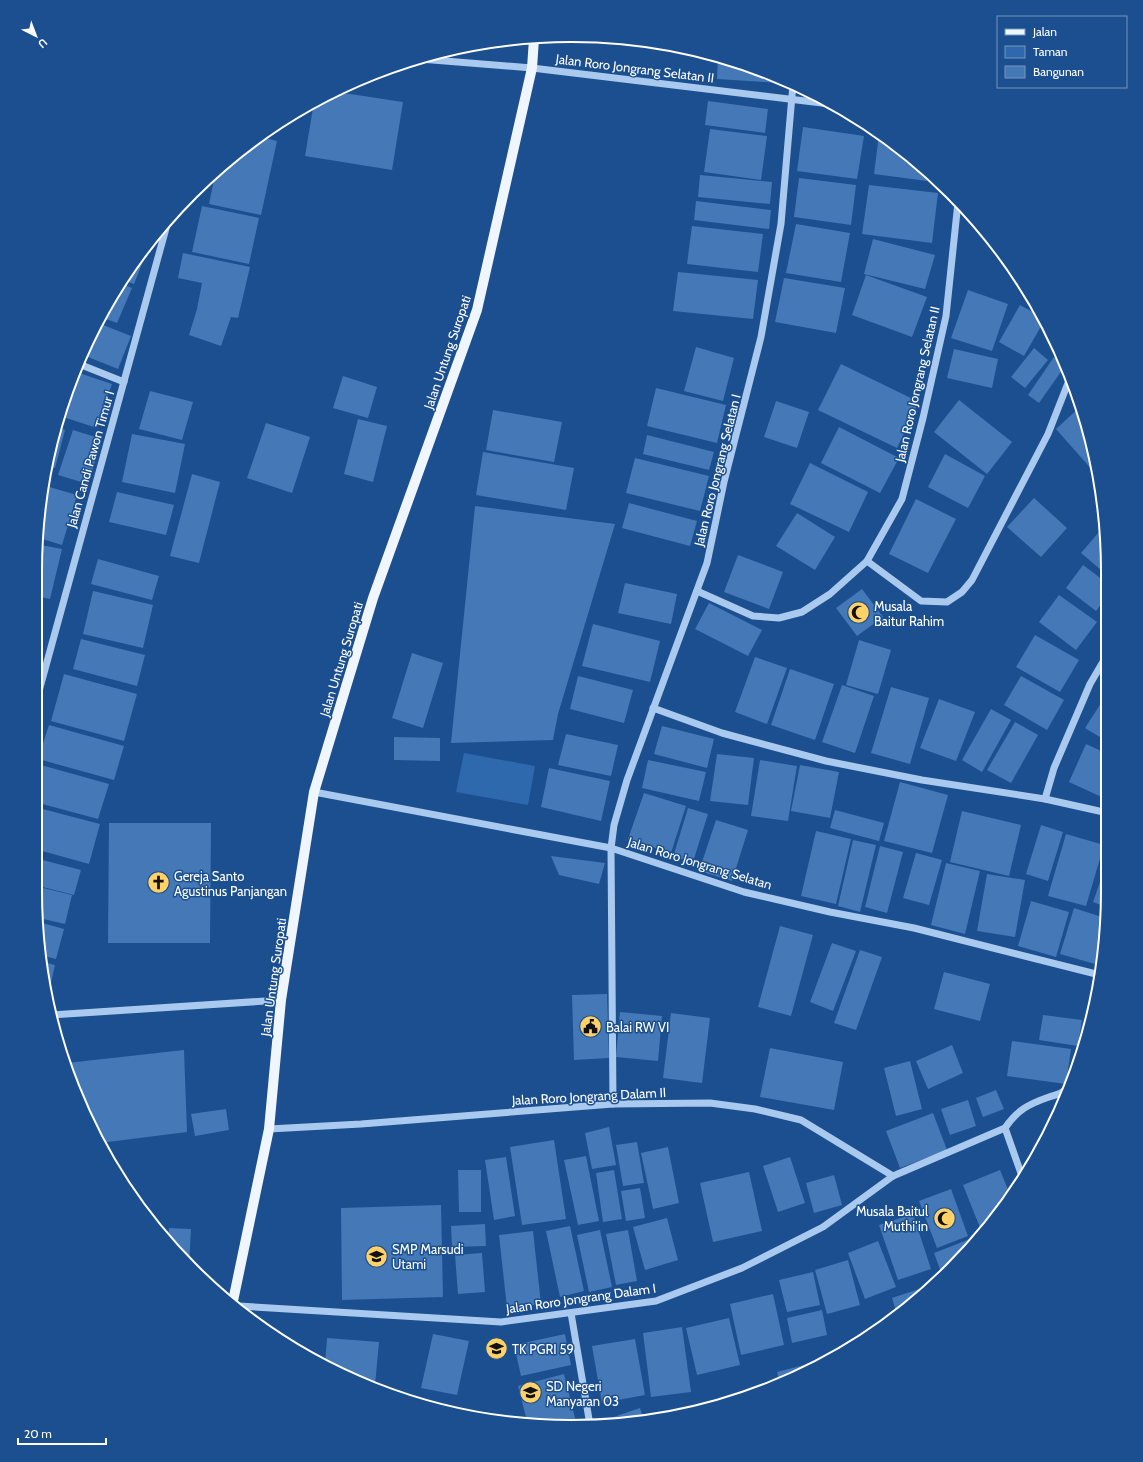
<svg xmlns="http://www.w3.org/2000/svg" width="1143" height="1462" viewBox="0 0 1143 1462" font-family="Cabin,sans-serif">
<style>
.green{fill:#2e69ad}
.building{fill:#4478b7}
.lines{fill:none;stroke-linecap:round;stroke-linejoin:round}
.minor{stroke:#a9c9ee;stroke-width:7}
.major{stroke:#f0f6ff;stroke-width:10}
.labels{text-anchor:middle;stroke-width:3;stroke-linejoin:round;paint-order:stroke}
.street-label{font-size:13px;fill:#fff;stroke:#1b4f8f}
.poi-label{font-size:13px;fill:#fff;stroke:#1b4f8f;text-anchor:start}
.rim{fill:none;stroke:#fff;stroke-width:2}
</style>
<rect width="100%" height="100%" fill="#1b4f8f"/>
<path class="green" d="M464,753l71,13 -7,39 -72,-13z"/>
<g class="building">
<path d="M718,56l62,24v3l-63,-4z"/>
<path d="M337,92l66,10 -11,68 -87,-14 9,-54z"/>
<path d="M708,101l60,8 -3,24 -60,-8z"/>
<path d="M803,127l61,9 -7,43 -60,-8z"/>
<path d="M710,129l57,7 -6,44 -57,-8z"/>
<path d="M879,134l19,12 30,28 -1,7 -53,-7z"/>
<path d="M261,137l16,4 -16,74 -52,-11 7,-34z"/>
<path d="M700,175l72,7 -2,22 -72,-7z"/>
<path d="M799,178l57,7 -5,40 -57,-8z"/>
<path d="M869,185l69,8 -6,50 -70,-9z"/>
<path d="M696,201l75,9 -2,19 -75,-9z"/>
<path d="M202,206l57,12 -10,46 -57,-12z"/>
<path d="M796,224l54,9 -9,49 -55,-9z"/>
<path d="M692,226l71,8 -5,38 -71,-8z"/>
<path d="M873,239l62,16 -10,34 -61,-15z"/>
<path d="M144,248l4,1 -14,35 -11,-4z"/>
<path d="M183,253l67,14 -12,51 -7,-1 -10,29 -32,-11 8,-26 5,-26 -24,-5z"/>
<path d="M678,272l80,8 -5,39 -80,-8z"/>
<path d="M866,275l61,22 -15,40 -60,-22z"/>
<path d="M784,278l61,10 -9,45 -61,-11z"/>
<path d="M120,283l12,5 -15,35 -16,-6 6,-14z"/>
<path d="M968,290l40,14 -16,47 -41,-13z"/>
<path d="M1020,305l22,12 2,4 -20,35 -25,-14z"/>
<path d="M98,323l33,13 -13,33 -35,-14z"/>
<path d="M696,347l38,11 -11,43 -39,-10z"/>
<path d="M1034,348l14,12 -23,28 -14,-11z"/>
<path d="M954,349l44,10 -6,29 -45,-10z"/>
<path d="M1054,357l9,7 2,2 -26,37 -11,-8z"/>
<path d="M841,364l78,38 -22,46 -79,-38z"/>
<path d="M76,372l36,12 -15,44 -37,-12 4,-17z"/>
<path d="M343,376l34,11 -9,31 -35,-10z"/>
<path d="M656,388l70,17 -9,38 -70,-17z"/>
<path d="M150,391l43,11 -11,38 -43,-11z"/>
<path d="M959,400l53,42 -25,32 -53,-42z"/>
<path d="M776,401l33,11 -12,36 -33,-11z"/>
<path d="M1081,406l8,43 5,23 -38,-43z"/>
<path d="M493,410l69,12 -8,40 -68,-12z"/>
<path d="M358,419l29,7 -14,56 -29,-8z"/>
<path d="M266,423l44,14 -18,56 -45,-15z"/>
<path d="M839,427l60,31 -19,35 -59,-30z"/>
<path d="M58,428l7,2 -10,38 -5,-1z"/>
<path d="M73,430l29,9 -14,45 -30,-9z"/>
<path d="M132,434l53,10 -10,49 -53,-11z"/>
<path d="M647,435l67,17 -5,18 -66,-16z"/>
<path d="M483,452l91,16 -8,42 -90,-15z"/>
<path d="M945,454l40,22 -17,32 -40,-21z"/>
<path d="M635,458l74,18 -9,35 -74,-18z"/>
<path d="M810,463l58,29 -19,40 -59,-28z"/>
<path d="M192,474l28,8 -21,81 -29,-7z"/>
<path d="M46,486l31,9 -15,50 -26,-8z"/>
<path d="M117,492l57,13 -8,30 -57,-13z"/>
<path d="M1034,498l33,30 -26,29 -34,-30z"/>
<path d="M916,499l40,20 -28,54 -39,-19z"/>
<path d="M629,503l68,18 -7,25 -68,-18z"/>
<path d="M475,506l140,18 -57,190 -5,26 -102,3z"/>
<path d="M797,513l38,24 -20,33 -39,-24z"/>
<path d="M1105,525l2,11v39l-26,-22z"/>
<path d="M36,544l26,5 -12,50 -14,-3z"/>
<path d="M738,555l45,17 -14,37 -45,-17z"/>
<path d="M98,559l61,17 -7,24 -61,-16z"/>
<path d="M1083,565l24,18v14l-11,14 -30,-23z"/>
<path d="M625,583l52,11 -6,30 -53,-11z"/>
<path d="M862,589l21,28 -26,19 -21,-28z"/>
<path d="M93,591l60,14 -10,43 -60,-14z"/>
<path d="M1059,595l38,27 -21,28 -37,-28z"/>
<path d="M36,603l5,1 -4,24 -1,-1z"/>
<path d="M709,603l53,27 -14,26 -53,-27z"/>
<path d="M593,624l67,17 -10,41 -68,-16z"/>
<path d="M1035,635l44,25 -19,32 -44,-25z"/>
<path d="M81,639l64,16 -8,31 -64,-17z"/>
<path d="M859,640l32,10 -13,44 -32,-9z"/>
<path d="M412,653l31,10 -20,65 -31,-10z"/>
<path d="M755,657l32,11 -20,56 -32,-12z"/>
<path d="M790,669l44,15 -19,56 -44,-15z"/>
<path d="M64,674l73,20 -13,47 -73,-20z"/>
<path d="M578,676l55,14 -9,33 -54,-14z"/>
<path d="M1021,676l43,24 -17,30 -43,-25z"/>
<path d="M842,685l32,11 -19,57 -33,-11z"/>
<path d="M891,687l38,11 -19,66 -39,-11z"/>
<path d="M1105,697l2,1 1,44 -23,-14z"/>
<path d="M939,699l36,13 -19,49 -36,-13z"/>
<path d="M991,709l20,11 -29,52 -20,-12z"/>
<path d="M1015,722l23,13 -27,48 -24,-13z"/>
<path d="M49,725l75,21 -10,34 -76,-21z"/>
<path d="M662,726l52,13 -7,29 -53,-14z"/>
<path d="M566,734l52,11 -7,31 -53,-11z"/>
<path d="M394,737l46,1v23l-46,-1z"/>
<path d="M1086,744l22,10v46l-39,-18z"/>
<path d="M717,754l37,4 -6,47 -38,-4z"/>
<path d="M648,760l58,12 -7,29 -57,-13z"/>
<path d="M760,760l37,6 -9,55 -37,-5z"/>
<path d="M41,765l68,19 -11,35 -63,-17v-17z"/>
<path d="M800,765l39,7 -9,46 -39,-7z"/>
<path d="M549,768l61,13 -9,40 -60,-14z"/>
<path d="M900,782l48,13 -16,58 -48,-12z"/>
<path d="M644,793l42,13 -15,47 -43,-14z"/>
<path d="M35,807l65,17 -11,40 -54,-15z"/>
<path d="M688,808l20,6 -15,48 -20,-5z"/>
<path d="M835,810l49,13 -5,18 -49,-13z"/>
<path d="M962,811l59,14 -12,51 -59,-14z"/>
<path d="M716,820l32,10 -16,51 -33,-10z"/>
<path d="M109,823h102l-1,120h-102z"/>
<path d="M1041,825l22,7 -15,49 -22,-7z"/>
<path d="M816,831l35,8 -15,65 -35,-8z"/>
<path d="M1066,834l38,11 -18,61 -38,-10z"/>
<path d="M853,840l23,5 -16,67 -22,-6z"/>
<path d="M880,846l23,6 -16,61 -22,-6z"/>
<path d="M916,853l26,7 -13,45 -26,-7z"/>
<path d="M551,856l54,7 -6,21 -40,-9z"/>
<path d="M35,858l46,12 -7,25 -39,-10z"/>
<path d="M1108,859v32l-2,16 -13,-5z"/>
<path d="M946,863l34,8 -15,63 -34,-9z"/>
<path d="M987,874l38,6 -10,57 -38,-6z"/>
<path d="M35,886l37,9 -7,29 -26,-6z"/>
<path d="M1031,901l38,11 -13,45 -38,-11z"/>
<path d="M1074,908l31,10 -1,17 -9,29 -35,-10z"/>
<path d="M39,922l25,7 -8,30 -12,-3z"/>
<path d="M780,926l33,9 -22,81 -33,-9z"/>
<path d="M832,943l24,8 -23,60 -23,-9z"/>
<path d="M860,950l22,7 -26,73 -22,-7z"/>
<path d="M44,962l11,3 -6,27h-1z"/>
<path d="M944,972l46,12 -10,37 -46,-12z"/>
<path d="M607,994l2,64 -35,2 -2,-65z"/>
<path d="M620,1012l42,4 -4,45 -42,-4z"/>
<path d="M671,1013l39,5 -8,65 -39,-5z"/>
<path d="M1043,1015l39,5 -4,26 -39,-6z"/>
<path d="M1012,1041l59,8 -5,35 -59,-8z"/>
<path d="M952,1045l11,28 -35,16 -12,-28z"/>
<path d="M770,1048l73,14 -9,48 -74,-13z"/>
<path d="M184,1050l3,82 -87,11 -33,-80z"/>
<path d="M910,1061l12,48 -26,7 -12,-48z"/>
<path d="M996,1090l8,19 -21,8 -7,-19z"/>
<path d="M968,1100l8,26 -26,9 -9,-26z"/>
<path d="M226,1109l3,21 -34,6 -4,-22z"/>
<path d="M933,1113l14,37 -47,18 -14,-37z"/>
<path d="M609,1127l7,38 -24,4 -7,-36z"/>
<path d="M554,1140l12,79 -44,6 -12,-78z"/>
<path d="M637,1142l7,41 -21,3 -7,-41z"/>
<path d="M668,1147l11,56 -26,6 -12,-56z"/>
<path d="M586,1156l13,65 -21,4 -14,-65z"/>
<path d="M506,1157l9,59 -21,4 -9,-60z"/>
<path d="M790,1157l15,46 -27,9 -15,-46z"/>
<path d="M458,1170h23v42h-22z"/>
<path d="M614,1170l8,49 -19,3 -7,-49z"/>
<path d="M1000,1170l11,27 -30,33 -18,-45z"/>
<path d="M749,1172l13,59 -49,11 -13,-59z"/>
<path d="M834,1175l8,30 -28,8 -8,-30z"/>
<path d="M640,1188l5,30 -19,3 -5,-30z"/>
<path d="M951,1189l17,47 -31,12 -18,-47z"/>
<path d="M441,1205l2,92 -101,3 -1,-92z"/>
<path d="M913,1214l18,55 -33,11 -19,-55z"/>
<path d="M667,1218l11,42 -33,10 -12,-43z"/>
<path d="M485,1224l1,22 -34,1 -1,-21z"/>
<path d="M570,1226l14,65 -24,6 -14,-66z"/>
<path d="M169,1228l22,1 -2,36 -21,-26z"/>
<path d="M600,1230l12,57 -23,5 -12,-57z"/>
<path d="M628,1230l9,51 -21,4 -10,-51z"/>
<path d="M533,1231l8,73 -34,4 -8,-73z"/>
<path d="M970,1239l1,3 -29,33 -8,-22z"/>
<path d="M878,1241l18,46 -31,12 -17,-46z"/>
<path d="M482,1253l3,39 -27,2 -3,-39z"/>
<path d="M848,1260l12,45 -33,9 -12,-44z"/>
<path d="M813,1272l7,33 -33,7 -8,-32z"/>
<path d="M934,1284l-9,10 -28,20 -5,-16z"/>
<path d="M773,1294l11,51 -43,10 -11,-51z"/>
<path d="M822,1310l5,25 -35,8 -5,-25z"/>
<path d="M729,1318l11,47 -43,10 -11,-47z"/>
<path d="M682,1327l9,65 -40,5 -8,-64z"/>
<path d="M433,1334l36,7 -12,54 -36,-7z"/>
<path d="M565,1334l6,31 -50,11 -7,-31z"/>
<path d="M327,1338l52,4 -4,43 -50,-21z"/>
<path d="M635,1339l10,56 -43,8 -10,-57z"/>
<path d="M841,1354l-1,1 -20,8 -1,-5z"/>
<path d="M808,1364l1,4 -30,12 -2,-8z"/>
<path d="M564,1374l13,52 -5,1 -45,-6 -9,-35z"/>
<path d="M721,1398l2,6 -12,5 -21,2 -1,-4z"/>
<path d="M640,1408l3,10 -47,6v-1z"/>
</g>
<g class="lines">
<g class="minor">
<path d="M420,59l112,9 298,36"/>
<path d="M79,364l45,18"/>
<path d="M867,561l54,40 26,1 15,-10 10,-12 76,-146 22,-56"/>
<path d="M697,591l56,25 26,2 23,-6 28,-18 37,-33 35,-62 21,-81 23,-102 12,-114"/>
<path d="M36,702l132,-481"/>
<path d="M653,708l69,25 104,28 96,19 123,19 63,14"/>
<path d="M314,792l297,56 133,44 86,20 84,16 186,47"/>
<path d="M1045,799l9,-31 36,-84 17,-29"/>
<path d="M51,1015l230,-15"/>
<path d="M613,1104l-2,-256 3,-23 13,-45 80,-217 17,-81 37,-145 20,-113 12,-140"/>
<path d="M1005,1128l18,51"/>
<path d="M269,1129l92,-5 252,-20 97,-1 45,6 46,11 92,56"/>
<path d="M239,1306l262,16 155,-21 86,-33 81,-41 70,-51 112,-48c12,-18 24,-24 44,-31 9,-3 14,-3 21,-12"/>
<path d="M571,1313l19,112"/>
</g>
<path class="major" d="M233,1301l36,-172 12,-129 33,-208 59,-194 104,-288 55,-242 2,-29"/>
</g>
<defs>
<symbol id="mosque-disc" viewBox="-11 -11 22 22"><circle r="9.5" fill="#ffd166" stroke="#1b4f8f"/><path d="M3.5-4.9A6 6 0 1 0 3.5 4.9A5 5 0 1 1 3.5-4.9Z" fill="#111"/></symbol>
<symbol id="church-disc" viewBox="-11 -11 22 22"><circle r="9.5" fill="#ffd166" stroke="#1b4f8f"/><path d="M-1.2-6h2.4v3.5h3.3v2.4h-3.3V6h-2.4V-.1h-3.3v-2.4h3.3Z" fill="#111"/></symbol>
<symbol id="civic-disc" viewBox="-11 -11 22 22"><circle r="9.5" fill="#ffd166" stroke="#1b4f8f"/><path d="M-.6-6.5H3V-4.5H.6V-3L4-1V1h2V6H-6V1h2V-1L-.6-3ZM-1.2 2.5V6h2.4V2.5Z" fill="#111"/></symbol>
<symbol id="school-disc" viewBox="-11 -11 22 22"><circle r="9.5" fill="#ffd166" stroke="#1b4f8f"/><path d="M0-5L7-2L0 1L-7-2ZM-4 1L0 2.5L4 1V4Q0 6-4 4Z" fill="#111"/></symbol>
</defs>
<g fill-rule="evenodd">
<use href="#mosque-disc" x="846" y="600" width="25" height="25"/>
<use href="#church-disc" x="146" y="870" width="25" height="25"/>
<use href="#civic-disc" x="578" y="1014" width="25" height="25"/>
<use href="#mosque-disc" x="932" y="1206" width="25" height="25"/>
<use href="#school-disc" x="364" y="1244" width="25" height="25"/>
<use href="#school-disc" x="484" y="1336" width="25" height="25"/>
<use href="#school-disc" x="518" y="1380" width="25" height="25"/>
</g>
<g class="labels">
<g class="street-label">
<text transform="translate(635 68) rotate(7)" y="5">Jalan Roro Jongrang Selatan II</text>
<text transform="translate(447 352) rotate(-71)" y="5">Jalan Untung Suropati</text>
<text transform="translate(917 384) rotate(-77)" y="5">Jalan Roro Jongrang Selatan II</text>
<text transform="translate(90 459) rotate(-74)" y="5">Jalan Candi Pawon Timur I</text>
<text transform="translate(717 470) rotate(-76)" y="5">Jalan Roro Jongrang Selatan I</text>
<text transform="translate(341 659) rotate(-73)" y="5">Jalan Untung Suropati</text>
<text transform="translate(700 863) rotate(17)" y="5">Jalan Roro Jongrang Selatan</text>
<text transform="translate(273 977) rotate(-82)" y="5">Jalan Untung Suropati</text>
<text transform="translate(589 1096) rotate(-3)" y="5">Jalan Roro Jongrang Dalam II</text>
<text transform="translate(581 1298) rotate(-8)" y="5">Jalan Roro Jongrang Dalam I</text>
</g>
<g class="poi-label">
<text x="874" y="611">Musala<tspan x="874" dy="15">Baitur Rahim</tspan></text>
<text x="174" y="881">Gereja Santo<tspan x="174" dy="15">Agustinus Panjangan</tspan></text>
<text x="606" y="1032">Balai RW VI</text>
<text x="928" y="1216" text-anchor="end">Musala Baitul<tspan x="928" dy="15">Muthi'in</tspan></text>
<text x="392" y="1254">SMP Marsudi<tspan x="392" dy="15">Utami</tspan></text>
<text x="512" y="1354">TK PGRI 59</text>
<text x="546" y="1391">SD Negeri<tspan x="546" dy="15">Manyaran 03</tspan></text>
</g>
</g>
<path d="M0 0H1143V1462H0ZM571 42H572A529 529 0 0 1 1101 571V891A529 529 0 0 1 572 1420H571A529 529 0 0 1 42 891V571A529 529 0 0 1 571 42Z" fill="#1b4f8f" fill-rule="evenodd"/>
<path class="rim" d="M571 42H572A529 529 0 0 1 1101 571V891A529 529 0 0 1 572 1420H571A529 529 0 0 1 42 891V571A529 529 0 0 1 571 42Z"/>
<rect x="997" y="16" width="130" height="72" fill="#1b4f8f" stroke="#7695bc"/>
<rect x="1005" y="29" width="20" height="6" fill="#f0f6ff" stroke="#7695bc"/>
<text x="1033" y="36" font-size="12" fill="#ffffff">Jalan</text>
<rect x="1005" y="46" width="20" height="12" fill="#2e69ad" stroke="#7695bc"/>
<text x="1033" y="56" font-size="12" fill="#ffffff">Taman</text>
<rect x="1005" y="66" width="20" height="12" fill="#4478b7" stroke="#7695bc"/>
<text x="1033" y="76" font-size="12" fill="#ffffff">Bangunan</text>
<g transform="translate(36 36) rotate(138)" stroke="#1b4f8f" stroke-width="3" paint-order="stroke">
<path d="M0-3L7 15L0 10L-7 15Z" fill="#ffffff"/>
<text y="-6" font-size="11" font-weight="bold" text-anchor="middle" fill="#ffffff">U</text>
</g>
<path d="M18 1438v6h88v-6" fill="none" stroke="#ffffff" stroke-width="2"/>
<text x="24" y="1438" font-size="12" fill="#ffffff" stroke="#1b4f8f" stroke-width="3" paint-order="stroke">20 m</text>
</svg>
